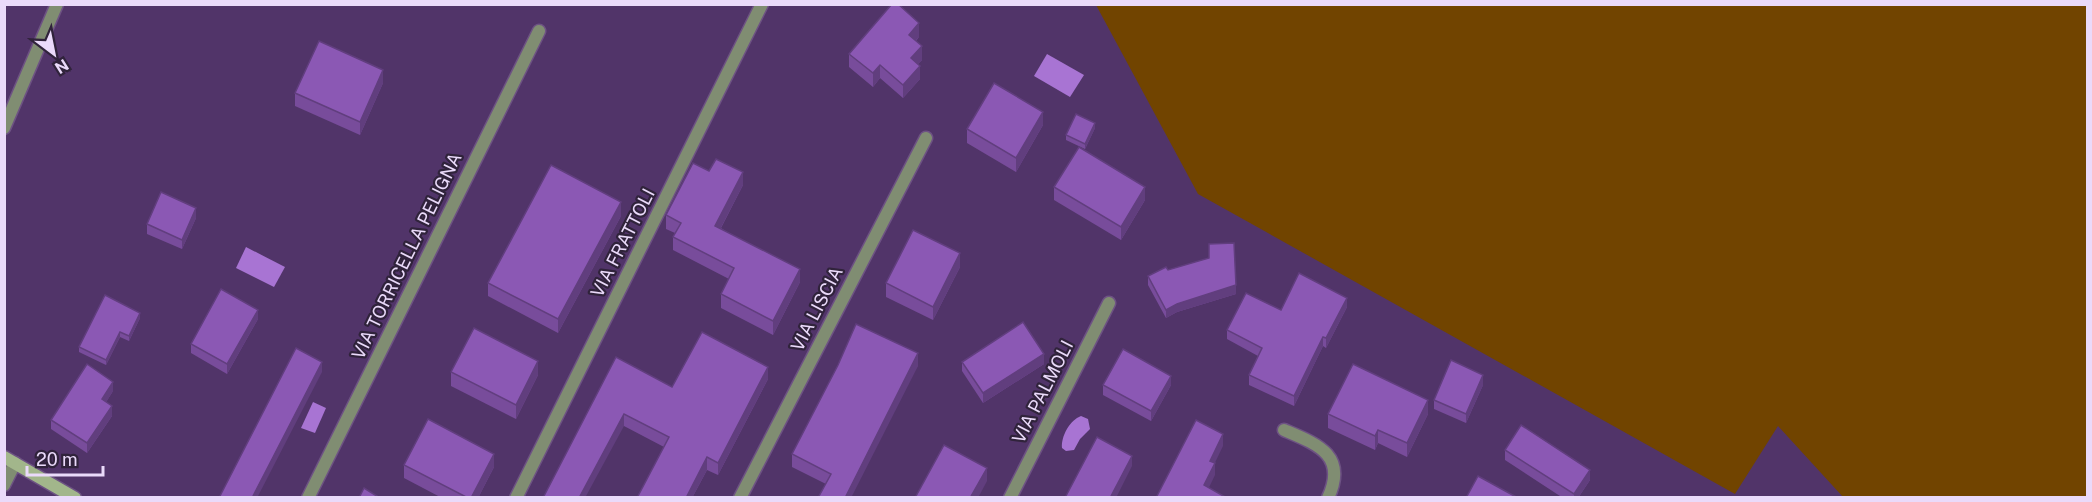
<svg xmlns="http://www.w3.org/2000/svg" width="2092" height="502" viewBox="0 0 2092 502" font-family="'Public Sans',sans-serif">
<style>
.green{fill:#714400}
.water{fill:#a874d3}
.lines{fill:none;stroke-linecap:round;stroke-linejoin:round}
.street-casing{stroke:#6d5283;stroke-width:15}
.secondary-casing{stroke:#6d5283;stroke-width:15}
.street{stroke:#808d72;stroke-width:12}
.secondary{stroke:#a2b68b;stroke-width:12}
.wall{fill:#784c9b}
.shaded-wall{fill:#613e7e}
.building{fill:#8b58b4;stroke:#613e7e;stroke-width:1.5}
.labels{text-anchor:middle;stroke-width:4.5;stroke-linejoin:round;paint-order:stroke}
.street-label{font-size:18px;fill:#eadafa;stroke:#30233b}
</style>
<rect width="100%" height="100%" fill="#513469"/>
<path class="green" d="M1096,5h991v492h-244l-65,-71 -43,68 -537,-300z"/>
<g class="water">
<path d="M1047,54l37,21 -14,22 -36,-21z"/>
<path d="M246,247l39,20 -11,20 -38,-19z"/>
<path d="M313,402l13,6 -11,25 -14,-5z"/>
<path d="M1081,416l7,3 2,10 -10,10 -6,11 -8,1 -4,-3c-1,-12 8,-28 19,-32z"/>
</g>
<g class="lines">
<defs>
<g id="street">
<path d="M4,128l53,-124"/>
<path d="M1284,430c33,14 64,25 44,68"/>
<path d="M4,485l11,-22"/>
<path d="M308,498l231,-467"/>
<path d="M516,498l246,-494"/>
<path d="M740,498l186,-360"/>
<path d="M1010,498l99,-195"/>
</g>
<path id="secondary" d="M4,457l71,41"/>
</defs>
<use href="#street" class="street-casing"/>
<use href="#secondary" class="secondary-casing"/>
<use href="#street" class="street"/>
<use href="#secondary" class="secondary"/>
</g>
<g class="wall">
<path d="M919,37l-3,4 6,19 -4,4 2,15 -17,19 -23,-20 -7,9 -24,-20v-13z"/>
<path d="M383,83l-23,52 -65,-29v-13z"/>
<path d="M1043,125l-27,47 -49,-29v-14z"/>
<path d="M1095,128l-10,21 -19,-9v-5z"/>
<path d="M709,171l34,14 -22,43 79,54 -27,53 -52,-27v-14l8,-15 -56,-29v-13l2,-4 -9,-4v-14z"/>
<path d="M1054,187l91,13 -24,40 -67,-40z"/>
<path d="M621,216l-63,117 -70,-37v-13z"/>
<path d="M196,218l-14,31 -35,-15v-10z"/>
<path d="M960,267l-27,53 -47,-23v-14z"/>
<path d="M1168,270l68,24 -59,18 -11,6 -18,-33v-9z"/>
<path d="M1347,307l-21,41 -3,-2 -29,60 -45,-21v-10l9,-19 -31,-17v-9l54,-20z"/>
<path d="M140,318l-11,23 -9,-4 -14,28 -27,-13v-5z"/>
<path d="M258,319l-31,55 -36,-21v-9z"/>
<path d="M616,357l56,30 96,-8 -50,96 -11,-5 -15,28h-55l27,-51 -40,-21z"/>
<path d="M962,362l82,2 -61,39 -21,-32z"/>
<path d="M918,366l-92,118 -34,-17v-13z"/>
<path d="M451,372l87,3 -22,44 -65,-33z"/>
<path d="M1103,385h68l-20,36 -48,-26z"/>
<path d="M1483,385l-17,38 -32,-14v-9z"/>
<path d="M113,391l-7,11 6,14 -25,37 -36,-24v-9z"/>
<path d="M1328,414h100l-21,43 -29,-14 -3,7 -47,-22z"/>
<path d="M1505,450l85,30 -12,18h-15l-58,-38z"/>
<path d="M404,465l90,2 -16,31h-36l-38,-20z"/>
</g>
<g class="shaded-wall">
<path d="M919,23v14l-10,11v-13z"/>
<path d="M922,46v14l-11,12v-14z"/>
<path d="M880,65v13l-7,9v-14z"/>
<path d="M920,66v13l-17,19v-13z"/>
<path d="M383,70v13l-23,52v-13z"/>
<path d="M1043,112v13l-27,47v-14z"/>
<path d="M1095,123v5l-10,21v-5z"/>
<path d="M743,172v13l-28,54v-13z"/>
<path d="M1145,187v13l-24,40v-13z"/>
<path d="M621,202v14l-63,117v-14z"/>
<path d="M196,208v10l-14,31v-9z"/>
<path d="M960,253v14l-27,53v-13z"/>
<path d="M800,269v13l-27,53v-14z"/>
<path d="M1236,285v9l-59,18 -11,6v-8l11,-6z"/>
<path d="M1347,298v9l-21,41v-10z"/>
<path d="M258,310v9l-31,55v-10z"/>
<path d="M140,313v5l-11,23v-5z"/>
<path d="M120,332v5l-14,28v-5z"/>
<path d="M1323,337v9l-29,60v-10z"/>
<path d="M918,353v13l-67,132h-6z"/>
<path d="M1044,354v10l-61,39v-10z"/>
<path d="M538,361v14l-22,44v-14z"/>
<path d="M322,362v10l-65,126h-5z"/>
<path d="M768,367v12l-50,96v-12z"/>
<path d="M1483,375v10l-17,38v-9z"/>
<path d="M1171,376v9l-20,36v-10z"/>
<path d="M113,382v9l-11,18v-10z"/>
<path d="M1428,400v14l-21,43v-14z"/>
<path d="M112,406v10l-25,37v-10z"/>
<path d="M624,414v12l-39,72h-6z"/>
<path d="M1378,430v13l-3,7v-14z"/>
<path d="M1223,434v12l-13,27v-12z"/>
<path d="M494,454v13l-16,31h-7z"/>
<path d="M1132,456v10l-16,32h-6z"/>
<path d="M707,457v13l-15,28h-6z"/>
<path d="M1215,463v12l-11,23v-13z"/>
<path d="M987,468v13l-9,17h-8z"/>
<path d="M1590,470v10l-12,18h-4v-4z"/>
</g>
<g class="building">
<path d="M892,4h6l21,19 -10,12 13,11 -11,12 9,8 -17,19 -23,-20 -7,8 -24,-19z"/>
<path d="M319,41l64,29 -23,52 -65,-29z"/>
<path d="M994,83l49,29 -27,46 -49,-29z"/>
<path d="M1076,114l19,9 -10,21 -19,-9z"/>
<path d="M1079,147l66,40 -24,40 -67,-40z"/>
<path d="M716,159l27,13 -28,54 85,43 -27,52 -52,-27 13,-26 -61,-31 8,-14 -15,-8 27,-52 16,8z"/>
<path d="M551,165l70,37 -63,117 -70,-36z"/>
<path d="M161,192l35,16 -14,32 -35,-16z"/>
<path d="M913,230l47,23 -27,54 -47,-24z"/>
<path d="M1234,243l2,42 -59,19 -11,6 -18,-34 18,-9 2,3 41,-12v-14z"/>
<path d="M1299,273l48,25 -21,40 -3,-1 -29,59 -45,-21 13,-27 -35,-18 19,-37 35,17z"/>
<path d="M221,289l37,21 -31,54 -36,-20z"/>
<path d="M105,295l35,18 -11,23 -9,-4 -14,28 -27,-13z"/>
<path d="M1023,322l21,32 -61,39 -21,-31z"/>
<path d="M856,324l62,29 -73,145h-27l13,-24 -39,-20 46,-89z"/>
<path d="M474,328l64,33 -22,44 -65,-33z"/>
<path d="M702,332l66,35 -50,96 -11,-6 -21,41h-49l32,-61 -45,-23 -45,84h-36l73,-141 56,30z"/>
<path d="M296,348l26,14 -70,136h-33z"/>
<path d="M1123,349l48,27 -20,35 -48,-26z"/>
<path d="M1451,360l32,15 -17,39 -32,-14z"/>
<path d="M87,364l26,18 -11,17 10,7 -25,37 -36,-23z"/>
<path d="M1353,364l75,36 -21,43 -29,-13 -3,6 -47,-22z"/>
<path d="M428,419l66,35 -23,44h-3l-64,-33z"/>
<path d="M1196,420l27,14 -13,27 5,2 -11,22 23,13h-71z"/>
<path d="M1521,425l69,45 -16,24 -69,-44z"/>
<path d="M1097,437l35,19 -22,42h-41l-3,-2z"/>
<path d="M944,445l43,23 -17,30h-55z"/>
<path d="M1478,476l40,22h-52z"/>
<path d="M364,488l16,10h-21z"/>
</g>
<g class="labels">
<g class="street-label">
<text transform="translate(623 243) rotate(-63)" y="6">VIA FRATTOLI</text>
<text transform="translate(407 256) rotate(-64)" y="6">VIA TORRICELLA PELIGNA</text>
<text transform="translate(817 309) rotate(-63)" y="6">VIA LISCIA</text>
<text transform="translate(1043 392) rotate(-63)" y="6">VIA PALMOLI</text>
</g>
</g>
<rect width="2092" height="502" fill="none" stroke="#eadafa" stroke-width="12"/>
<g transform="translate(54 54) rotate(148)" stroke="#30233b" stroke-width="4.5" paint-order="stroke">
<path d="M0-4.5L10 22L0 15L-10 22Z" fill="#eadafa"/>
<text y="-9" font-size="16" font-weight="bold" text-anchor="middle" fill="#eadafa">N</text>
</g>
<path d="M27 466v9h76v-9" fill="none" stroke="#eadafa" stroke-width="3"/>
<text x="36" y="466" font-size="18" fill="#eadafa" stroke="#30233b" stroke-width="4.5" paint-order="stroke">20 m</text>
</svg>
